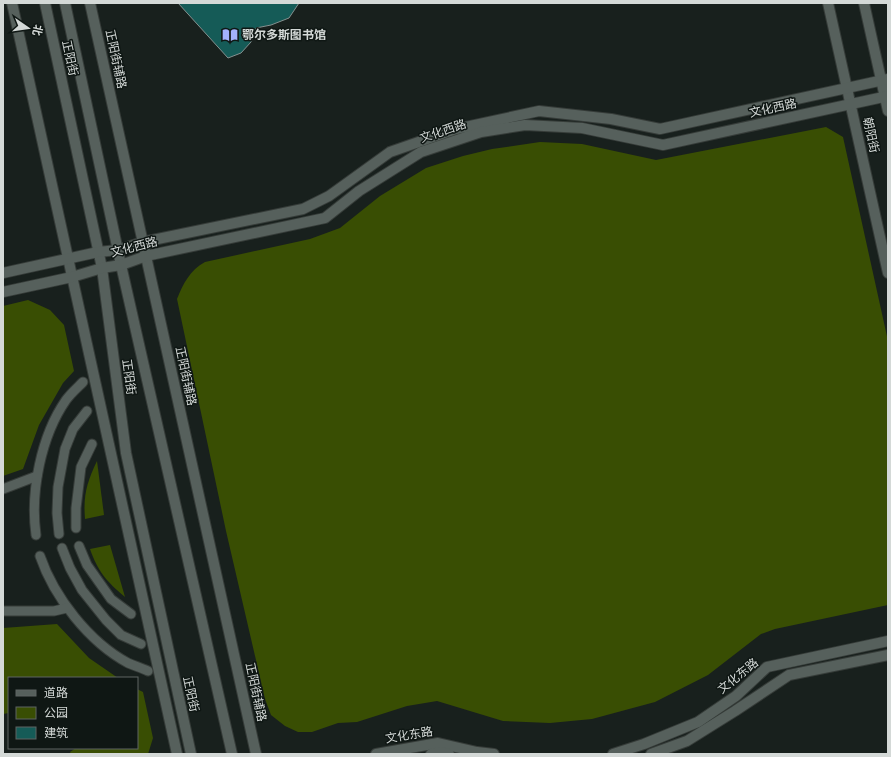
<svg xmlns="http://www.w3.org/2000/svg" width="891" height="757" viewBox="0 0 891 757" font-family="'Playfair Display','Noto Sans SC',serif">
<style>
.green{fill:#394e03}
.building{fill:#155b57;stroke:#85908f}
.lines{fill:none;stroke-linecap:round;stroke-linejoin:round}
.lane-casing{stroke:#363c39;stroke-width:11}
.secondary-casing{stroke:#363c39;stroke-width:12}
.lane{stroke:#56605c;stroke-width:9}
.secondary{stroke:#56605c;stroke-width:10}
.labels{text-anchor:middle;stroke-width:3;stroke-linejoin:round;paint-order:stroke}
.poi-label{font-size:12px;font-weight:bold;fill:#d4d9d7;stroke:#0f1714;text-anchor:start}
.street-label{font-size:12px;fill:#d4d9d7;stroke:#0f1714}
</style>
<rect width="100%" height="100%" fill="#18201d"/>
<g class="green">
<path d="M826,127l17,10 45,204v264l-113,24 -14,5 -53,41 -53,27 -63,17 -42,4 -47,-2 -66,-20 -30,5 -50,16 -19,1 -26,9h-14l-13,-6 -14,-11 -6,-16 -39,-168 -49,-232c6,-15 13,-29 28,-37l105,-23 30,-11 40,-32 46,-28 37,-12 29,-7 48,-7 42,2 74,16z"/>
<path d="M28,300l22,10 14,15 10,46 -11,12 -24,42 -16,44 -20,7v-170z"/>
<path d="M97,461l7,54 -19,4c-2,-24 2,-37 12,-58z"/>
<path d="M110,545l15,52c-18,-15 -27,-25 -35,-48z"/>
<path d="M57,624l32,34 29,20h-109v35l-6,1v-86z"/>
<path d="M137,689l6,3 10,46 -5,16h-77l-1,-2 6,-4h61z"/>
</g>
<path class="building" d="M178,3h121l-10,15 -18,7 -15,3 -5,14 -10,11 -13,5z"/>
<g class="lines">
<defs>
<g id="lane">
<path d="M3,489l34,-13"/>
<path d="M76,528v-20l5,-41 11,-23"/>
<path d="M59,534l-2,-21 1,-26 7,-38 8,-20 14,-18"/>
<path d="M36,535c-6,-43 5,-99 30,-135 5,-7 11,-12 17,-18"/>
<path d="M79,546l8,19 24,34 20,15"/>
<path d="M62,548l8,20 12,22 24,30 15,15 20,9"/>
<path d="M40,556c14,41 49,86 88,107 7,3 14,5 20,8"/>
<path d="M3,611h51l13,-3"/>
</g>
<g id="secondary">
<path d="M12,3l165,751"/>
<path d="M45,3l57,265 24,185 65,301"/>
<path d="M65,3l56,262 111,489"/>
<path d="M90,3l166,751"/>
<path d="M828,3l60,270"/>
<path d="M864,3l24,108"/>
<path d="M3,273l95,-21 20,-2 25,-8 160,-33 26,-13 61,-44 66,-23 83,-18 72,8 49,10 228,-50"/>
<path d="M3,292l69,-15 30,-9 19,-3 25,-9 179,-38 34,-27 62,-39 60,-20 44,-7 57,3 81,17 225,-49"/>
<path d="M376,754l62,-11 39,9 17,2"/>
<path d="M431,754l10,-2 8,2"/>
<path d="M613,754l31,-10 54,-22 38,-26 31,-29 121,-26"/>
<path d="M651,754l36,-13 48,-30 54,-36 99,-20"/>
</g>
</defs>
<use href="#lane" class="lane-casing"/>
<use href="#secondary" class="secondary-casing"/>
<use href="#lane" class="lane"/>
<use href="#secondary" class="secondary"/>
</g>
<defs>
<symbol id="library-bare" viewBox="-9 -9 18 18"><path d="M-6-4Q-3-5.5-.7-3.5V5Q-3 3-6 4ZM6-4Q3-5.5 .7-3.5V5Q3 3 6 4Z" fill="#a2b2fd" stroke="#0f1714" stroke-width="2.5" paint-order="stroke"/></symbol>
</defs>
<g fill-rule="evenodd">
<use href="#library-bare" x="219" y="24" width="22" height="22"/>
</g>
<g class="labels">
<g class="poi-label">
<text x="242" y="39">鄂尔多斯图书馆</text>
</g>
<g class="street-label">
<text transform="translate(70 58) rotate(78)" y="4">正阳街</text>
<text transform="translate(116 59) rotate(78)" y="4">正阳街辅路</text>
<text transform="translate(773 108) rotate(-12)" y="4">文化西路</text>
<text transform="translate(443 131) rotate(-19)" y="4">文化西路</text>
<text transform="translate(871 135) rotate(78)" y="4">朝阳街</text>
<text transform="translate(134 247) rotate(-14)" y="4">文化西路</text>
<text transform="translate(186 376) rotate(78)" y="4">正阳街辅路</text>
<text transform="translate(129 377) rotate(82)" y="4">正阳街</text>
<text transform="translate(738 676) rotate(-39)" y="4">文化东路</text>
<text transform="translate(256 692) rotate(78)" y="4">正阳街辅路</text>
<text transform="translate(191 694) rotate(78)" y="4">正阳街</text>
<text transform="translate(409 735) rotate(-9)" y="4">文化东路</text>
</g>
</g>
<rect width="891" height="757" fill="none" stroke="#d4d9d7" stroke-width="8"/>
<rect x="8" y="677" width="130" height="72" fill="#0f1714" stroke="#5e6562"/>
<rect x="16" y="690" width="20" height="6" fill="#56605c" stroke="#5e6562"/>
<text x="44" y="697" font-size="12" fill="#d4d9d7">道路</text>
<rect x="16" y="707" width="20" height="12" fill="#394e03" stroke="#5e6562"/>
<text x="44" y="717" font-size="12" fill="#d4d9d7">公园</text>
<rect x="16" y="727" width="20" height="12" fill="#155b57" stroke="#5e6562"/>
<text x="44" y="737" font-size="12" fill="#d4d9d7">建筑</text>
<g transform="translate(28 28) rotate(103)" stroke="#0f1714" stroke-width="3" paint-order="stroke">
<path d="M0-3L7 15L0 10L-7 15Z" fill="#d4d9d7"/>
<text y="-6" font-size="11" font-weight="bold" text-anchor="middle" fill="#d4d9d7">北</text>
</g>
</svg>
